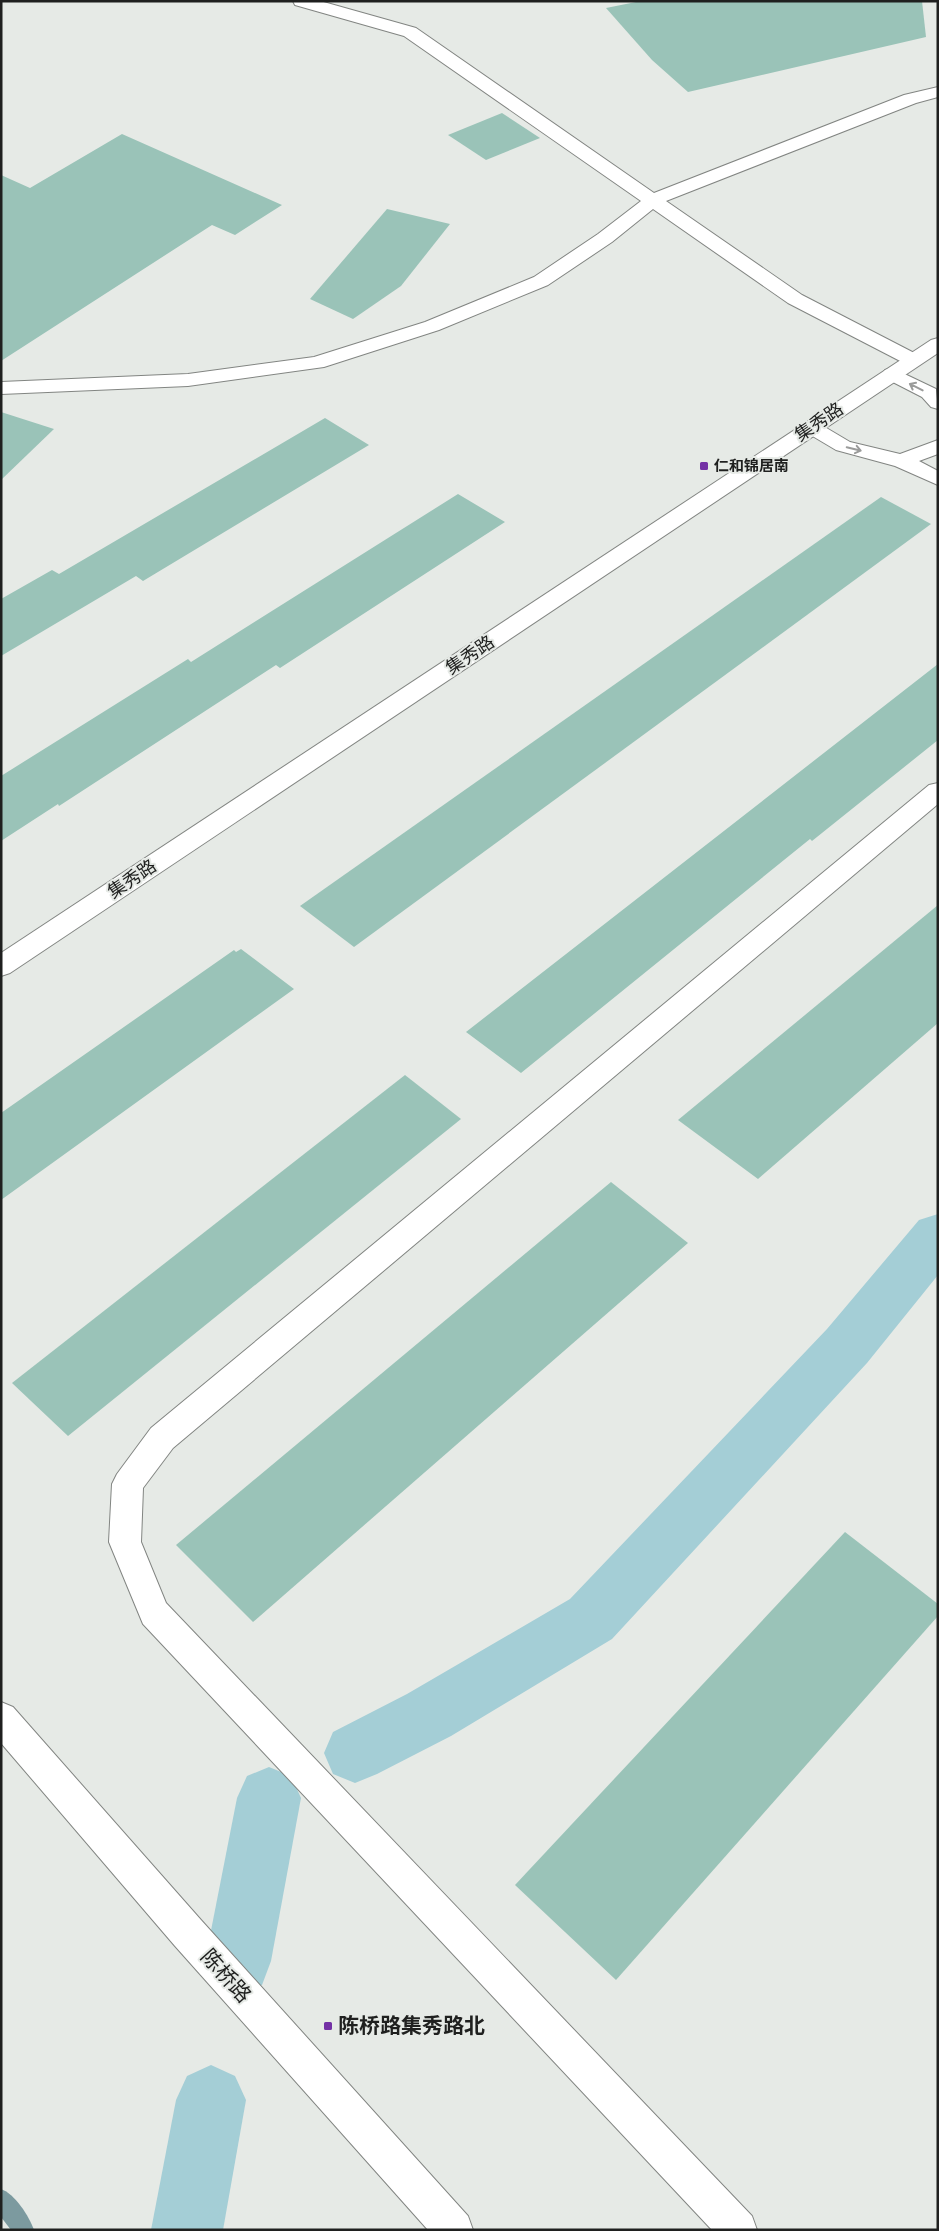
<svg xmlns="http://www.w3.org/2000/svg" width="939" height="2231" viewBox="0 0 939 2231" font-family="Jost,'Noto Sans SC',sans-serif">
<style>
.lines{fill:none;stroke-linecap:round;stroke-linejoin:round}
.stream{fill:#7c9a9f;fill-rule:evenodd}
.canal{fill:#a4ced6;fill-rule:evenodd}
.building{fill:#9ac3b8}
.minor-casing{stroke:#828582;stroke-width:2}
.tertiary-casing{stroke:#828582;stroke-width:2}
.minor{fill:#fff;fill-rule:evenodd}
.tertiary{fill:#fff;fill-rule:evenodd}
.oneway{stroke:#9a9b9a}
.poi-dot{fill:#7431a5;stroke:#e6eae6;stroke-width:2}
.labels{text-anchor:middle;stroke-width:4;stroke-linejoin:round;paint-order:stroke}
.far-poi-label{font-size:15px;font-weight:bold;fill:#1f201f;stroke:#e6eae6;text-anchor:start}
.street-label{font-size:18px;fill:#1f201f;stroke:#e6eae6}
.near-street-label{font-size:21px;fill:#1f201f;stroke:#e6eae6}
.near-poi-label{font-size:21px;font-weight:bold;fill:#1f201f;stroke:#e6eae6;text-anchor:start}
</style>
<rect width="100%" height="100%" fill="#e6eae6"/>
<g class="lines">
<path class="stream" d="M1,2189c14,5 28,27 33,41h-23l-10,-13z"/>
<g class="canal">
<path d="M938,1214v61l-71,88 -255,276 -161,97 -74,38 -22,9 -22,-9 -9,-21 9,-21 74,-38 163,-95 257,-270 92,-109z"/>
<path d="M269,1767l22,9 10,22 -30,163 -9,24 -24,9 -24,-9 -9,-24 32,-163 10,-22z"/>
<path d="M211,2065l24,11 11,24 -23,130h-72l25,-130 11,-24z"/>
</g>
</g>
<g class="building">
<path d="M641,1h281l4,36 -238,55 -36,-32 -46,-52z"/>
<path d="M502,113l38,25 -54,22 -38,-25z"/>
<path d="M122,134l160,71 -47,30 -23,-10 -211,136v-186l29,13z"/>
<path d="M387,209l63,15 -49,62 -48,33 -43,-20z"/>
<path d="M1,412l53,17 -53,51z"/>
<path d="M325,418l44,27 -226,136 -7,-5 -135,80v-57l51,-29 7,4z"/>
<path d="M458,494l47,28 -225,146 -4,-3 -217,141 -1,-2 -57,37v-65l187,-117 3,3z"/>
<path d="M881,497l50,27 -577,423 -54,-41z"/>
<path d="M938,664v76l-126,101 -2,-2 -289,234 -55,-41z"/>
<path d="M938,905v118l-180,156 -80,-59z"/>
<path d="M241,949l53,40 -293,211v-87l233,-163 2,2z"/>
<path d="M405,1075l56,44 -393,317 -56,-53z"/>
<path d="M611,1182l77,61 -435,379 -77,-77z"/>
<path d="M845,1532l93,72v12l-322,364 -101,-95z"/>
</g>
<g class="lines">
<defs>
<g id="minor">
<path d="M293,1h27l96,27 238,165 250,-98 34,-8v10l-22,6 -250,98 136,94 118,61 3,4 -3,4 -7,2 -7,-2 -118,-61 -135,-94 -41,33 -64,43 -109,45 -115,37 -136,19 -187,8v-12l187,-8 126,-17 111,-35 109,-45 64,-43 43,-33 -237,-165 -109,-31z"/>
<path d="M892,368l44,21 2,20 -7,-2 -9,-10 -37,-19 -3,-4 3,-4z"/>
<path d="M811,421l7,2 32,19 50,12 38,-14v14l-19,7 19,10v14l-43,-19 -59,-16 -32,-19 -3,-4 3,-4z"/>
<path d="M938,783v21l-765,644 -30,40 -2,54 25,61 586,613 5,14h-45l-569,-606 -34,-82 3,-58 5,-10 34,-46 778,-643z"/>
</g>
<g id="tertiary">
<path d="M938,338v15l-928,620 -9,3v-23l930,-613z"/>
<path d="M1,1702l12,5 188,213 267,296 5,14h-45l-253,-284 -174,-203z"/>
</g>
</defs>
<use href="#minor" class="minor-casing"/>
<use href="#tertiary" class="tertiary-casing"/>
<use href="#minor" class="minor"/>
<use href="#tertiary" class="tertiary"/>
</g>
<defs><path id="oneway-shaft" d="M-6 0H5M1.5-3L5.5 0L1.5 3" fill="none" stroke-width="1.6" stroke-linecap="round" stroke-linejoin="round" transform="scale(1.25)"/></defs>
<g class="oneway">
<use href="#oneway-shaft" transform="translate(916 387) rotate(-153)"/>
<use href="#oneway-shaft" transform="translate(854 449) rotate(14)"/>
</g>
<g class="poi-dot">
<rect x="699" y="461" width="10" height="10" rx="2.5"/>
<rect x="323" y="2021" width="10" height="10" rx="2.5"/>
</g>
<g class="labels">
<g class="far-poi-label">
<text x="714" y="471">仁和锦居南</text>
</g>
<g class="street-label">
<text transform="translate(819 422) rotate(-34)" y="6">集秀路</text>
<text transform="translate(470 655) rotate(-34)" y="6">集秀路</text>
<text transform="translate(132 879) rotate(-34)" y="6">集秀路</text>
</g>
<g class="near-street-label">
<text transform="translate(226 1976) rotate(48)" y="7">陈桥路</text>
</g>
<g class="near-poi-label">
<text x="338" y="2033">陈桥路集秀路北</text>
</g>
</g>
<rect width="939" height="2231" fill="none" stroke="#1f201f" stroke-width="5"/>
</svg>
